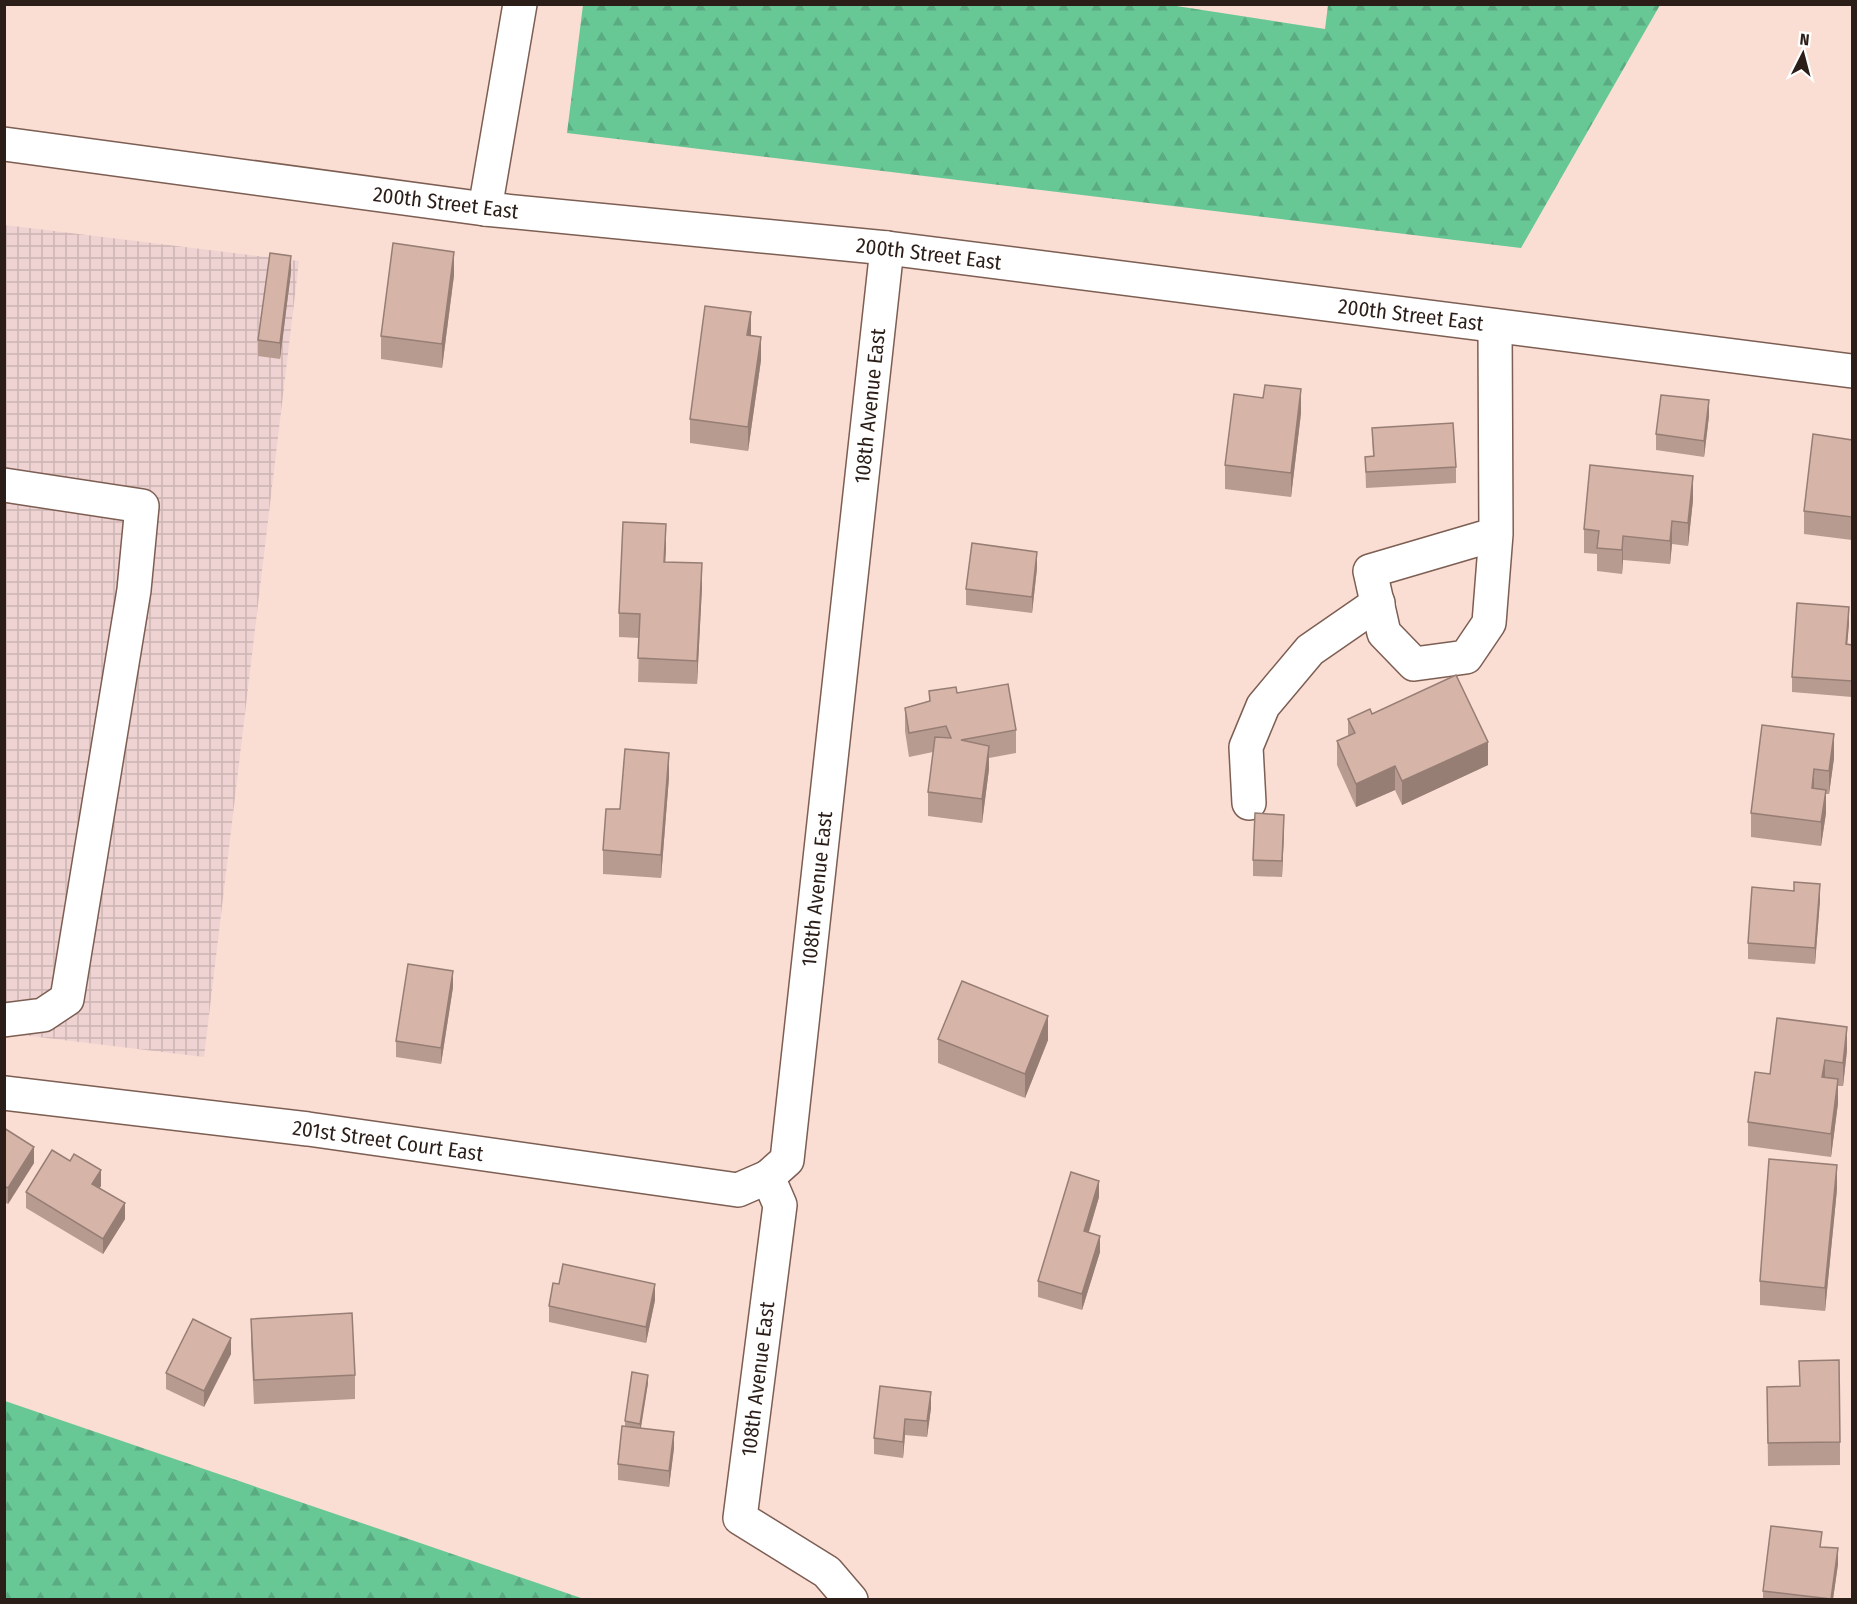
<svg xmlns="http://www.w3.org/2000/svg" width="1857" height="1604" viewBox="0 0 1857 1604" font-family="'Fira Sans Condensed',sans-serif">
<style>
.industrial{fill:url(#industrial-grid)}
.forest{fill:url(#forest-firs)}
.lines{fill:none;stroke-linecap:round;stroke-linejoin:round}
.minor-casing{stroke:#7d5e53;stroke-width:36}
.minor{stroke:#fff;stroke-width:33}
.wall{fill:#b89b90}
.shaded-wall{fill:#967e75}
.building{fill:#d6b4a7;stroke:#967e75;stroke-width:1.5}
.labels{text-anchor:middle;stroke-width:5;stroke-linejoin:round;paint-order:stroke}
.street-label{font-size:21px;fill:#2b1e19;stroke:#fff}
</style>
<defs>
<pattern id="industrial-grid" width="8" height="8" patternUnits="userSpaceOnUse" patternTransform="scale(1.5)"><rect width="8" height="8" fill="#eed3d2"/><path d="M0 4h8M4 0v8" fill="none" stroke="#ccb5b4"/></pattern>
<pattern id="forest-firs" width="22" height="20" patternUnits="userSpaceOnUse" patternTransform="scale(1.5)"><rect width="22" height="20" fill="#67c896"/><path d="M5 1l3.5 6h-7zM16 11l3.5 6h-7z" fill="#5aab81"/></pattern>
</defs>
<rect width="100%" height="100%" fill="#faddd3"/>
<path class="industrial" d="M5,225l294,36 -95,796 -199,-24z"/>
<g class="forest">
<path d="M1170,5l155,24 3,-24h332l-139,243 -954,-115 16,-128z"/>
<path d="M5,1401l579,198h-579z"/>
</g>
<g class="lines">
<defs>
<g id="minor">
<path d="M4,144l481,65 402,39 965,123"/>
<path d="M485,209l35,-205"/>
<path d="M1495,326l1,208 -7,89 -23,34 -52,7 -30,-31 -14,-62 126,-37"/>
<path d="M4,485l138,21 -8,84 -67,409 -24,16 -39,5"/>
<path d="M1249,803l-3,-56 17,-41 47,-56 68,-47"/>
<path d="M4,1093l304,36 430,61 30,-13"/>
<path d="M851,1600l-24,-28 -87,-54 40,-313 -12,-28 19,-17 100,-912"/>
</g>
</defs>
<use href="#minor" class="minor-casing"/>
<use href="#minor" class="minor"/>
</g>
<g class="wall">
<path d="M291,272l-11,87 -22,-3v-16z"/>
<path d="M454,275l-12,93 -61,-9v-23z"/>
<path d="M751,335l10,25 -13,91 -58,-8v-24z"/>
<path d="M1263,398l38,15 -10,84 -66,-8v-24z"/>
<path d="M1709,416l-5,41 -48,-7v-16z"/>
<path d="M1372,428l84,39v16l-90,5 -1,-31 8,-1z"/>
<path d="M1852,440v100l-48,-6v-23z"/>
<path d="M1693,500l-5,46 -16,-2 -2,20 -47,-4 -1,14 -25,-3v-17l-13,-1v-24z"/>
<path d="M666,548l-1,14 37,25 -5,97 -59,-2 1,-44 -20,-1v-24z"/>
<path d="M1037,568l-5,45 -66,-8v-16z"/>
<path d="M1849,623l-2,21 5,1v52l-60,-5v-15z"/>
<path d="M929,691l28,2 59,37v23l-27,5v11l-7,54 -54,-7v-24l5,-40 -24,5 -4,-26v-23l24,-7z"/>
<path d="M1372,714l116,51 -86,40 -7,-15 -39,17 -19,-42v-24l11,-5v-17z"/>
<path d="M1762,725l72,33 -5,36h-3v19l-5,33 -70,-9v-24z"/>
<path d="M669,777l-8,101 -58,-4v-24l17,-41z"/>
<path d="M1284,831l-2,46 -29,-1v-16z"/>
<path d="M1820,900l-5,64 -67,-5v-16z"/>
<path d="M453,987l-12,77 -45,-7v-16z"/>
<path d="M938,1039l110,1 -23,58 -87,-35z"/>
<path d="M1847,1050l-4,36h-5v17l-7,54 -83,-11v-24l22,-48z"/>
<path d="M4,1128l30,35 -26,41 -4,-2z"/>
<path d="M101,1186l-2,2 26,31 -22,35 -77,-46v-16z"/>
<path d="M1837,1189l-12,122 -65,-6v-24z"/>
<path d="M1099,1197l-10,35 11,20 -18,58 -44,-13v-16z"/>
<path d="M655,1300l-9,43 -97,-21v-16z"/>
<path d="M251,1319l104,56v24l-101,5 -3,-62z"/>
<path d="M231,1354l-27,53 -38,-18v-16z"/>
<path d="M648,1383l-7,45 33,20 -5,39 -51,-7v-16l7,-37v-6z"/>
<path d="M880,1386l51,22 -4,29 -22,-2 -2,23 -29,-4v-16z"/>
<path d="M1767,1387l73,55v23l-72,1z"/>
<path d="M1822,1547l16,17 -5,35h-70v-8z"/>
</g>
<g class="shaded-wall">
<path d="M454,252v23l-12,93v-24z"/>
<path d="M291,256v16l-11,87v-16z"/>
<path d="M751,312v23h-4z"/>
<path d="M761,337v23l-13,91v-24z"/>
<path d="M1301,389v24l-10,84v-24z"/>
<path d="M1709,400v16l-5,41v-16z"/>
<path d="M1693,476v24l-5,46v-23z"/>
<path d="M1672,521v23l-2,20v-23z"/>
<path d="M666,524v24l-2,37v-23z"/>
<path d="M1623,536v24l-1,14v-24z"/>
<path d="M1037,552v16l-5,45v-16z"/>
<path d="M702,563v24l-5,97v-23z"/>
<path d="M1849,607v16l-3,37v-16z"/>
<path d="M1834,734v24l-5,36v-23z"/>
<path d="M1488,742v23l-86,40v-24z"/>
<path d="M989,746v23l-7,54v-24z"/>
<path d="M669,753v24l-8,101v-23z"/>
<path d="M1395,766v24l-39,17v-23z"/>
<path d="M1814,769v23l-2,-4z"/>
<path d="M1826,790v23l-5,33v-24z"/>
<path d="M1284,815v16l-2,46v-16z"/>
<path d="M1820,884v16l-5,64v-16z"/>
<path d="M453,971v16l-12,77v-16z"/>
<path d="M1048,1016v24l-23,58v-24z"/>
<path d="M1847,1027v23l-4,36v-23z"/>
<path d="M1825,1060v24l-3,-7z"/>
<path d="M1838,1079v24l-7,54v-23z"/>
<path d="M34,1147v16l-26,41v-16z"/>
<path d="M1837,1165v24l-12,122v-23z"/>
<path d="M101,1170v16l-9,14v-16z"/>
<path d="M1099,1181v16l-15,50v-16z"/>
<path d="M125,1203v16l-22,35v-15z"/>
<path d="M1100,1236v16l-18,58v-16z"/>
<path d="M655,1284v16l-9,43v-16z"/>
<path d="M231,1338v16l-27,53v-16z"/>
<path d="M648,1375v8l-8,49v-8z"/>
<path d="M931,1392v16l-4,29v-16z"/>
<path d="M905,1419v16l-2,23v-16z"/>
<path d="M674,1432v16l-5,39v-16z"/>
<path d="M1838,1548v16l-5,35h-2z"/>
</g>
<g class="building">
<path d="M393,243l61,9 -12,92 -61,-8z"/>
<path d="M270,253l21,3 -11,87 -22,-3z"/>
<path d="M705,306l46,6 -4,23 14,2 -13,90 -58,-8z"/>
<path d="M1265,385l36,4 -10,84 -66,-8 9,-71 29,4z"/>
<path d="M1661,395l48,5 -5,41 -48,-7z"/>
<path d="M1453,423l3,44 -90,5 -1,-15 9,-1 -2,-28z"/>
<path d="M1813,434l39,6v77l-48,-6z"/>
<path d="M1590,465l103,11 -5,47 -16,-2 -2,20 -47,-5 -1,14 -25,-2 2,-17 -15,-2z"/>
<path d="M623,522l43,2 -2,38 38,1 -5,98 -59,-3 2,-44 -21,-1z"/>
<path d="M972,543l65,9 -5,45 -66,-8z"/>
<path d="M1797,603l52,4 -3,37 6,1v36l-60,-4z"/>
<path d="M1456,675l32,67 -86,39 -7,-15 -39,18 -19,-43 18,-8 -7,-14 22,-10 2,5z"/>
<path d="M1008,684l8,46 -55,10 28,6 -7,53 -54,-7 7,-55 16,1 -5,-12 -37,7 -4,-25 25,-7 -1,-10 27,-4 1,6z"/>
<path d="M1762,725l72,9 -5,37 -15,-2 -2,19 14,2 -5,32 -70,-9z"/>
<path d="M625,749l44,4 -8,102 -58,-5 3,-41h14z"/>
<path d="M1255,813l29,2 -2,46 -29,-1z"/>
<path d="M1794,882l26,2 -5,64 -67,-5 4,-56 42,4z"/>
<path d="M408,964l45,7 -12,77 -45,-7z"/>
<path d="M962,981l86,35 -23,58 -87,-35z"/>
<path d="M1777,1018l70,9 -4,36 -18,-3 -3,17 16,2 -7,55 -83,-12 7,-50 15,2z"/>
<path d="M4,1128l30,19 -26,41 -4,-2z"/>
<path d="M52,1150l18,11 4,-7 27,16 -9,14 33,19 -22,36 -77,-47z"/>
<path d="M1769,1159l68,6 -12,123 -65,-7z"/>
<path d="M1071,1172l28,9 -15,50 16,5 -18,58 -44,-13z"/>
<path d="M563,1264l92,20 -9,43 -97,-21 4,-23 6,1z"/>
<path d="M352,1313l3,62 -101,5 -3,-61z"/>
<path d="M193,1319l38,19 -27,53 -38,-18z"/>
<path d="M1839,1360l1,82 -72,1 -1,-56 33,-1 -1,-25z"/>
<path d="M632,1372l16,3 -8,49 -15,-3z"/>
<path d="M880,1386l51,6 -4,29 -22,-2 -2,23 -29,-4z"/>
<path d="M622,1426l52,6 -5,39 -51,-7z"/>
<path d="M1771,1526l51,6 -2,15 18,1 -7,51 -68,-8z"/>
</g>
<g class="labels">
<g class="street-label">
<text transform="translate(446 203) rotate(7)" y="7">200th Street East</text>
<text transform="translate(929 254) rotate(7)" y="7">200th Street East</text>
<text transform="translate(1411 315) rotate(7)" y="7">200th Street East</text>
<text transform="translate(870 406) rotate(-84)" y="7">108th Avenue East</text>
<text transform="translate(817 889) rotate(-84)" y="7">108th Avenue East</text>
<text transform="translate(388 1141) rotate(8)" y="7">201st Street Court East</text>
<text transform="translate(758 1379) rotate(-83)" y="7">108th Avenue East</text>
</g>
</g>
<rect width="1857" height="1604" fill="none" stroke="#2b1e19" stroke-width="12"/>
<g transform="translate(1803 54) rotate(6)" stroke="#ffffff" stroke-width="4.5" paint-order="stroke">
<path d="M0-4.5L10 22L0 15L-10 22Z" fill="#2b1e19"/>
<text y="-9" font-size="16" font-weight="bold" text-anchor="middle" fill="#2b1e19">N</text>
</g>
</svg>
